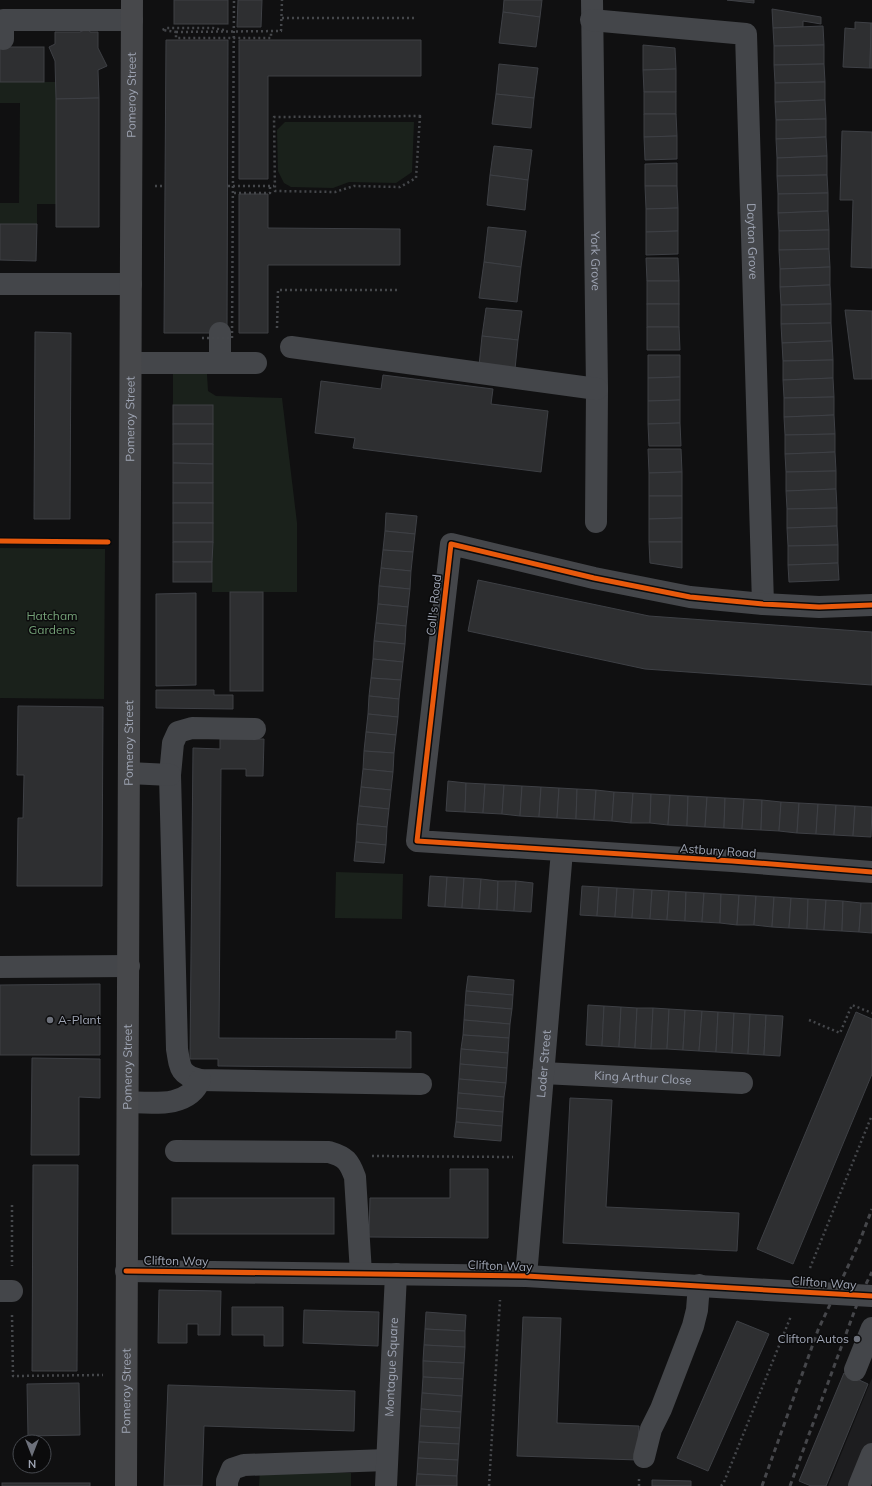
<svg xmlns="http://www.w3.org/2000/svg" width="872" height="1486" viewBox="0 0 872 1486" font-family="Mulish,sans-serif">
<style>
.built{fill:#1d1d1f}
.green{fill:#1a211b}
.building{fill:#2e2f31;stroke:#3e4045}
.lines{fill:none;stroke-linecap:round;stroke-linejoin:round}
.path{stroke:#45474b;stroke-width:2.5;stroke-dasharray:2 3;stroke-linecap:butt}
.minor{stroke:#44464a;stroke-width:22}
.major{stroke:#47484b;stroke-width:22}
.rail{stroke:#45464a;stroke-width:3;stroke-dasharray:5 4;stroke-linecap:butt}
.path-bridge{stroke:#45474b;stroke-width:2.5;stroke-dasharray:2 3;stroke-linecap:butt}
.cycleway-casing{stroke:#0b0b0c;stroke-width:8}
.cycleway{stroke:#e8590c;stroke-width:5}
.poi-dot{fill:#6d717b;stroke:#0b0b0c;stroke-width:1.5}
.labels{text-anchor:middle;stroke-width:3;stroke-linejoin:round;paint-order:stroke}
.street-label{font-size:12px;fill:#9fa5b4;stroke:#0b0b0c}
.park-label{font-size:12px;fill:#74a177;stroke:#0b0b0c}
.poi-label{font-size:12px;fill:#9fa5b4;stroke:#0b0b0c;text-anchor:start}
</style>
<rect width="100%" height="100%" fill="#101011"/>
<path class="built" d="M872,1378v108h-44z"/>
<g class="green">
<path d="M0,82h56v122h-19v20h-37v-21h19l1,-100h-20z"/>
<path d="M285,122h129l-2,50 -16,11 -47,-1 -16,6 -42,-1 -7,-4 -6,-12 -1,-41z"/>
<path d="M173,374h34l1,17 8,5 66,2 15,125v69h-85l1,-187h-40z"/>
<path d="M0,548l105,1 -1,150 -104,-1z"/>
<path d="M336,872l67,2 -1,45 -67,-1z"/>
<path d="M260,1470l91,3v13h-92z"/>
</g>
<g class="building">
<rect x="174" y="0" width="54" height="24"/>
<path d="M238,0h24l-1,27h-24z"/>
<path d="M504,0h38l-2,17 -37,-5z"/>
<path d="M727,0h27v3z"/>
<path d="M772,9l49,8v7l-18,-3v6l-30,1z"/>
<path d="M503,12l37,5 -4,30 -37,-4z"/>
<path d="M855,22l16,1 -1,45 -27,-1 2,-39 10,1z"/>
<path d="M871,23h1v45h-2z"/>
<path d="M823,26l1,19 -50,1 -1,-18z"/>
<path d="M88,28l2,4h8v16l9,18 -9,4 1,28 -43,1 -1,-38 -6,-14 6,-3v-12h25z"/>
<path d="M166,40h62l-1,293h-63z"/>
<path d="M239,40h182v36h-153v103h-29z"/>
<path d="M643,45l32,3 1,21 -33,1z"/>
<path d="M824,45v19l-50,1v-19z"/>
<rect x="0" y="47" width="44" height="35"/>
<path d="M499,64l39,4 -4,30 -38,-4z"/>
<path d="M824,64l1,18 -50,1 -1,-18z"/>
<path d="M676,69v23h-32l-1,-22z"/>
<path d="M825,82v18l-50,2v-19z"/>
<rect x="644" y="92" width="32" height="22"/>
<path d="M496,94l38,4 -3,30 -39,-4z"/>
<path d="M99,98v129h-43v-128z"/>
<path d="M825,100l1,19 -50,1 -1,-18z"/>
<path d="M644,114h32l1,22 -33,1z"/>
<path d="M826,119v18l-50,2v-19z"/>
<path d="M842,131l30,1v136l-21,-1 2,-67h-13z"/>
<path d="M677,136v23l-32,1 -1,-23z"/>
<path d="M826,137l1,19 -50,2 -1,-19z"/>
<path d="M494,146l38,4 -4,30 -38,-5z"/>
<path d="M827,156v19l-50,1v-18z"/>
<path d="M677,163v23h-32v-22z"/>
<path d="M490,175l38,5 -3,30 -38,-5z"/>
<path d="M827,175l1,18 -50,1 -1,-18z"/>
<path d="M645,186h32l1,22 -32,1z"/>
<path d="M828,193v18l-50,2v-19z"/>
<path d="M239,194h29v34l132,1v36h-132v68h-29z"/>
<path d="M678,208v23l-32,1v-23z"/>
<path d="M828,211l1,19 -50,1 -1,-18z"/>
<path d="M0,224h37l-1,37 -36,-1z"/>
<path d="M488,227l38,4 -5,36 -37,-5z"/>
<path d="M829,230v19l-50,1v-19z"/>
<path d="M678,231v23l-32,1v-23z"/>
<path d="M829,249l1,18 -50,2 -1,-19z"/>
<path d="M646,258h32l1,23h-32z"/>
<path d="M484,262l37,5 -4,35 -38,-4z"/>
<path d="M830,267v18l-50,2v-18z"/>
<rect x="647" y="281" width="32" height="23"/>
<path d="M830,285l1,19 -50,1 -1,-18z"/>
<rect x="647" y="304" width="32" height="23"/>
<path d="M831,304v19l-50,1v-19z"/>
<path d="M486,308l36,3 -4,29 -36,-4z"/>
<path d="M845,310l27,1v68h-18z"/>
<path d="M831,323l1,18 -50,2 -1,-19z"/>
<path d="M647,327h32l1,23h-33z"/>
<path d="M35,332l36,1 -1,186h-36z"/>
<path d="M482,336l36,4 -3,29 -36,-3z"/>
<path d="M832,341l1,19 -50,1 -1,-18z"/>
<path d="M648,355h32v22l-32,1z"/>
<path d="M833,360v18l-50,2v-19z"/>
<path d="M383,375l110,14 -2,15 57,7 -7,61 -188,-24 2,-10 -40,-5 6,-52 60,8z"/>
<path d="M680,377v23l-32,1v-23z"/>
<path d="M833,378l1,19 -50,1 -1,-18z"/>
<path d="M834,397v18l-50,2v-19z"/>
<path d="M680,400v23l-32,1v-23z"/>
<rect x="173" y="405" width="40" height="19"/>
<path d="M834,415l1,19 -50,1 -1,-18z"/>
<path d="M680,423l1,23h-32l-1,-22z"/>
<rect x="173" y="424" width="40" height="20"/>
<path d="M835,434v18l-50,2v-19z"/>
<path d="M173,444h40v20l-40,-1z"/>
<path d="M648,449h33l1,23 -33,1z"/>
<path d="M835,452l1,19 -50,1 -1,-18z"/>
<path d="M173,463l40,1v19h-40z"/>
<path d="M836,471v18l-50,2v-19z"/>
<path d="M682,472v24h-33v-23z"/>
<rect x="173" y="483" width="40" height="20"/>
<path d="M836,489l1,19 -50,1 -1,-18z"/>
<path d="M649,496h33v22l-33,1z"/>
<rect x="173" y="503" width="40" height="20"/>
<path d="M837,508v18l-50,2v-19z"/>
<path d="M386,513l31,3 -2,18 -30,-3z"/>
<path d="M682,518v24h-33v-23z"/>
<rect x="173" y="523" width="40" height="19"/>
<path d="M837,526l1,19 -50,1 -1,-18z"/>
<path d="M385,531l30,3 -2,18 -30,-2z"/>
<path d="M173,542h40l-1,20h-39z"/>
<path d="M649,542h33v26l-32,-5z"/>
<path d="M838,545v18l-50,2v-19z"/>
<path d="M383,550l30,2 -2,19 -30,-3z"/>
<rect x="173" y="562" width="39" height="20"/>
<path d="M838,563l1,17 -50,2 -1,-17z"/>
<path d="M381,568l30,3 -1,18 -31,-3z"/>
<path d="M478,580l171,36 223,16v53l-227,-16 -177,-38z"/>
<path d="M379,586l31,3 -2,18 -30,-3z"/>
<rect x="230" y="592" width="33" height="99"/>
<path d="M196,593v92l-40,1v-92z"/>
<path d="M378,604l30,3 -2,19 -30,-3z"/>
<path d="M376,623l30,3 -1,18 -31,-3z"/>
<path d="M374,641l31,3 -2,18 -30,-3z"/>
<path d="M373,659l30,3 -2,18 -30,-2z"/>
<path d="M371,678l30,2 -2,19 -30,-3z"/>
<path d="M156,690h58v5h19v14l-77,-1z"/>
<path d="M369,696l30,3 -1,18 -30,-3z"/>
<path d="M18,706l85,1 -1,179h-85l1,-68h5l1,-43h-7z"/>
<path d="M368,714l30,3 -2,18 -30,-3z"/>
<path d="M366,732l30,3 -2,18 -30,-2z"/>
<path d="M220,739h44l-1,37h-17v-7h-25l-2,269 177,1v-8l15,1v36l-193,-2v-7h-28l3,-311 27,1z"/>
<path d="M364,751l30,2 -1,19 -30,-3z"/>
<path d="M363,769l30,3 -2,18 -30,-3z"/>
<path d="M448,781l18,2 -1,29 -19,-1z"/>
<path d="M466,783l19,1 -2,29 -18,-1z"/>
<path d="M485,784l19,1 -2,29 -19,-1z"/>
<path d="M504,785l18,1 -2,30 -18,-2z"/>
<path d="M522,786l19,1 -2,30 -19,-1z"/>
<path d="M361,787l30,3 -2,19 -30,-3z"/>
<path d="M541,787l18,1 -2,30 -18,-1z"/>
<path d="M559,788l18,1 -1,30 -19,-1z"/>
<path d="M577,789l19,1 -2,30 -18,-1z"/>
<path d="M596,790l18,2 -2,29 -18,-1z"/>
<path d="M614,792l19,1 -2,30 -19,-2z"/>
<path d="M633,793l18,1 -1,29h-19z"/>
<path d="M651,794l19,1 -2,30 -18,-2z"/>
<path d="M670,795l18,1 -1,30 -19,-1z"/>
<path d="M688,796l19,1 -2,30 -18,-1z"/>
<path d="M707,797l18,1 -1,30 -19,-1z"/>
<path d="M725,798l19,1 -2,30 -18,-1z"/>
<path d="M744,799l18,1 -1,30 -19,-1z"/>
<path d="M762,800l19,2 -2,29 -18,-1z"/>
<path d="M781,802l18,1 -2,30 -18,-2z"/>
<path d="M799,803l19,1 -2,30 -19,-1z"/>
<path d="M818,804l18,1 -2,30 -18,-1z"/>
<path d="M836,805l19,1 -2,30 -19,-1z"/>
<path d="M359,806l30,3 -2,18 -30,-3z"/>
<path d="M855,806l17,1 -1,30 -18,-1z"/>
<path d="M357,824l30,3 -1,18 -30,-3z"/>
<path d="M356,842l30,3 -2,18 -30,-2z"/>
<path d="M430,876l17,1 -2,30 -17,-1z"/>
<path d="M447,877l17,1 -2,30 -17,-1z"/>
<path d="M464,878l17,1 -2,30 -17,-1z"/>
<path d="M481,879l17,2 -1,29 -18,-1z"/>
<path d="M498,881h18l-2,30 -17,-1z"/>
<path d="M516,881l17,2 -2,29 -17,-1z"/>
<path d="M582,886l17,1 -2,29 -17,-1z"/>
<path d="M599,887l18,1 -2,29 -18,-1z"/>
<path d="M617,888l17,1 -2,29 -17,-1z"/>
<path d="M634,889l18,1 -2,29 -18,-1z"/>
<path d="M652,890l17,1 -2,29 -17,-1z"/>
<path d="M669,891l17,1 -1,29 -18,-1z"/>
<path d="M686,892l18,1 -2,29 -17,-1z"/>
<path d="M704,893l17,1 -1,29 -18,-1z"/>
<path d="M721,894l18,1 -2,30 -17,-2z"/>
<path d="M739,895l17,1 -2,29h-17z"/>
<path d="M756,896l18,1 -2,30 -18,-2z"/>
<path d="M774,897l17,1 -2,30 -17,-1z"/>
<path d="M791,898l17,1 -1,30 -18,-1z"/>
<path d="M808,899l18,1 -2,30 -17,-1z"/>
<path d="M826,900l17,1 -1,30 -18,-1z"/>
<path d="M843,901l18,2 -2,29 -17,-1z"/>
<path d="M861,903h11v30l-13,-1z"/>
<path d="M468,976l46,4 -1,15 -47,-4z"/>
<path d="M100,984v71h-100v-70z"/>
<path d="M466,991l47,4 -1,14 -47,-4z"/>
<path d="M465,1005l47,4 -2,15 -46,-4z"/>
<path d="M588,1005l16,1 -2,40 -16,-1z"/>
<path d="M604,1006l17,1 -2,40 -17,-1z"/>
<path d="M621,1007l16,1 -2,40 -16,-1z"/>
<path d="M637,1008h16l-2,41 -16,-1z"/>
<path d="M653,1008l16,1 -2,40h-16z"/>
<path d="M669,1009l16,1 -2,40 -16,-1z"/>
<path d="M685,1010l17,1 -3,40 -16,-1z"/>
<path d="M702,1011l16,1 -2,40 -17,-1z"/>
<path d="M718,1012l16,1 -2,40 -16,-1z"/>
<path d="M856,1012l16,7v55l-79,190 -36,-15z"/>
<path d="M734,1013l16,1 -2,40 -16,-1z"/>
<path d="M750,1014l16,1 -2,40 -16,-1z"/>
<path d="M766,1015l17,1 -3,40 -16,-1z"/>
<path d="M464,1020l46,4 -1,14 -46,-3z"/>
<path d="M463,1035l46,3 -1,15 -47,-4z"/>
<path d="M461,1049l47,4 -1,15 -47,-4z"/>
<path d="M32,1058l68,1v39l-21,-1v58h-48z"/>
<path d="M460,1064l47,4 -1,15 -47,-4z"/>
<path d="M459,1079l47,4 -2,14 -46,-4z"/>
<path d="M458,1093l46,4 -1,15 -46,-4z"/>
<path d="M570,1098l42,2 -6,107 133,6 -2,38 -174,-8z"/>
<path d="M457,1108l46,4 -1,14 -46,-4z"/>
<path d="M456,1122l46,4 -1,15 -47,-4z"/>
<path d="M33,1165h45l-1,206h-45z"/>
<path d="M450,1169h38v69l-119,-1 1,-39h80z"/>
<rect x="172" y="1198" width="162" height="36"/>
<path d="M159,1290l62,1 -1,44h-22v-11h-11v19h-29z"/>
<path d="M232,1307h51v39h-19v-11h-32z"/>
<path d="M304,1310l75,2 -1,34 -75,-3z"/>
<path d="M426,1312l40,3 -1,16 -40,-2z"/>
<path d="M523,1317l38,1 -4,105 82,3 -1,34 -121,-4z"/>
<path d="M737,1321l32,13 -61,137 -31,-13z"/>
<path d="M425,1329l40,2v16l-41,-2z"/>
<path d="M424,1345l41,2 -1,16 -41,-2z"/>
<path d="M423,1361l41,2 -1,16 -40,-2z"/>
<path d="M844,1373l24,11 -42,102h-15l-12,-5z"/>
<path d="M423,1377l40,2 -1,17 -40,-3z"/>
<path d="M79,1383l1,52 -52,1 -1,-52z"/>
<path d="M168,1385l187,6 -1,40 -150,-5 -2,60h-38z"/>
<path d="M422,1393l40,3 -1,16 -40,-3z"/>
<path d="M421,1409l40,3 -1,16 -40,-2z"/>
<path d="M420,1426l40,2 -1,16 -40,-2z"/>
<path d="M419,1442l40,2 -1,16 -40,-2z"/>
<path d="M418,1458l40,2 -1,16 -40,-2z"/>
<path d="M417,1474l40,2v10h-41z"/>
<path d="M652,1480l39,1v5h-39z"/>
<rect x="2" y="1483" width="88" height="3"/>
</g>
<g class="lines">
<g class="path">
<path d="M282,18h133"/>
<path d="M224,30l-11,-2h-46l-5,2 14,2v6h95v-7"/>
<path d="M176,32l105,-1 1,-31"/>
<path d="M420,116l-4,62 -16,9 -46,-1 -19,6 -60,-1 -1,-74z"/>
<path d="M155,186h10"/>
<path d="M228,186h46"/>
<path d="M234,193h36v-7"/>
<path d="M277,328l1,-38h121"/>
<path d="M809,1020l31,13 12,-28 20,8"/>
<path d="M372,1156l141,1"/>
<path d="M12,1205v61"/>
<path d="M810,1268l62,-153"/>
<path d="M12,1315l1,61 90,-1"/>
<path d="M489,1486l11,-186"/>
<path d="M639,1486v-7"/>
<path d="M721,1486l3,-4 67,-166"/>
</g>
<g class="minor">
<path id="s1" d="M592,0l5,389 -1,133"/>
<path id="s2" d="M591,20l155,14 17,570"/>
<path d="M3,39v-19h129"/>
<path d="M0,284h131"/>
<path d="M220,333v30"/>
<path d="M291,347l306,42"/>
<path d="M131,363h125"/>
<path d="M872,605l-53,2 -56,-3 -73,-7 -96,-19 -143,-34 -34,297 315,20 140,11"/>
<path d="M255,729l-63,-1 -14,4 -5,11 -3,32 7,274c3,19 3,26 23,31l221,4"/>
<path d="M129,773l41,2"/>
<path d="M0,967l129,-1"/>
<path id="s3" d="M543,1073l199,10"/>
<path d="M128,1102c25,1 61,6 72,-22"/>
<path d="M176,1151l153,1c17,5 20,9 26,25l6,96"/>
<path d="M126,1271l400,5 346,20"/>
<path id="s4" d="M526,1276l36,-425"/>
<path d="M0,1291h12"/>
<path d="M855,1370l17,-42"/>
<path d="M644,1457l7,-28 10,-20 32,-83 4,-16 2,-25"/>
<path d="M227,1486v-5l5,-12 12,-4 143,-5"/>
<path id="s5" d="M386,1486l10,-212"/>
<path d="M859,1486l13,-32"/>
</g>
<path class="major" id="s6" d="M126,1486l6,-1486"/>
<g class="rail">
<path d="M762,1486l56,-156 41,-87 13,-34"/>
<path d="M790,1486l70,-190 12,-24"/>
</g>
<path class="path-bridge" d="M202,338h30l2,-338"/>
<defs>
<g id="cycleway">
<path d="M0,541l108,1"/>
<path d="M872,605l-53,2 -56,-3 -73,-7 -96,-19 -143,-34 -34,297 315,20 140,11"/>
<path d="M126,1271l400,5 346,20"/>
</g>
</defs>
<use href="#cycleway" class="cycleway-casing"/>
<use href="#cycleway" class="cycleway"/>
</g>
<g class="poi-dot">
<circle cx="50" cy="1020" r="4"/>
<circle cx="857" cy="1339" r="4"/>
</g>
<g class="labels">
<g class="street-label">
<text dy="4" stroke="none"><textPath href="#s6" startOffset="1391">Pomeroy Street</textPath></text>
<text dy="4" stroke="none"><textPath href="#s2" startOffset="363">Dayton Grove</textPath></text>
<text dy="4" stroke="none"><textPath href="#s1" startOffset="261">York Grove</textPath></text>
<text dy="4" stroke="none"><textPath href="#s6" startOffset="1067">Pomeroy Street</textPath></text>
<text transform="translate(434 605) rotate(-84)" y="4">Coll's Road</text>
<text dy="4" stroke="none"><textPath href="#s6" startOffset="743">Pomeroy Street</textPath></text>
<text transform="translate(718 851) rotate(4)" y="4">Astbury Road</text>
<text dy="4" stroke="none"><textPath href="#s4" startOffset="213">Loder Street</textPath></text>
<text dy="4" stroke="none"><textPath href="#s6" startOffset="419">Pomeroy Street</textPath></text>
<text dy="4" stroke="none"><textPath href="#s3" startOffset="100">King Arthur Close</textPath></text>
<text transform="translate(176 1261) rotate(1)" y="4">Clifton Way</text>
<text transform="translate(500 1266) rotate(2)" y="4">Clifton Way</text>
<text transform="translate(824 1283) rotate(4)" y="4">Clifton Way</text>
<text dy="4" stroke="none"><textPath href="#s5" startOffset="119">Montague Square</textPath></text>
<text dy="4" stroke="none"><textPath href="#s6" startOffset="95">Pomeroy Street</textPath></text>
</g>
<g class="park-label">
<text x="52" y="620">Hatcham<tspan x="52" dy="14">Gardens</tspan></text>
</g>
<g class="poi-label">
<text x="58" y="1024">A-Plant</text>
<text x="849" y="1343" text-anchor="end">Clifton Autos</text>
</g>
</g>
<g transform="translate(32 1454) rotate(180)"><circle r="19" fill="#0b0b0c" stroke="#46494f"/>
<path d="M0-3L7 15L0 10L-7 15Z" fill="#6d717b"/>
<text y="-6" font-size="11" font-weight="bold" text-anchor="middle" fill="#9fa5b4">N</text>
</g>
</svg>
